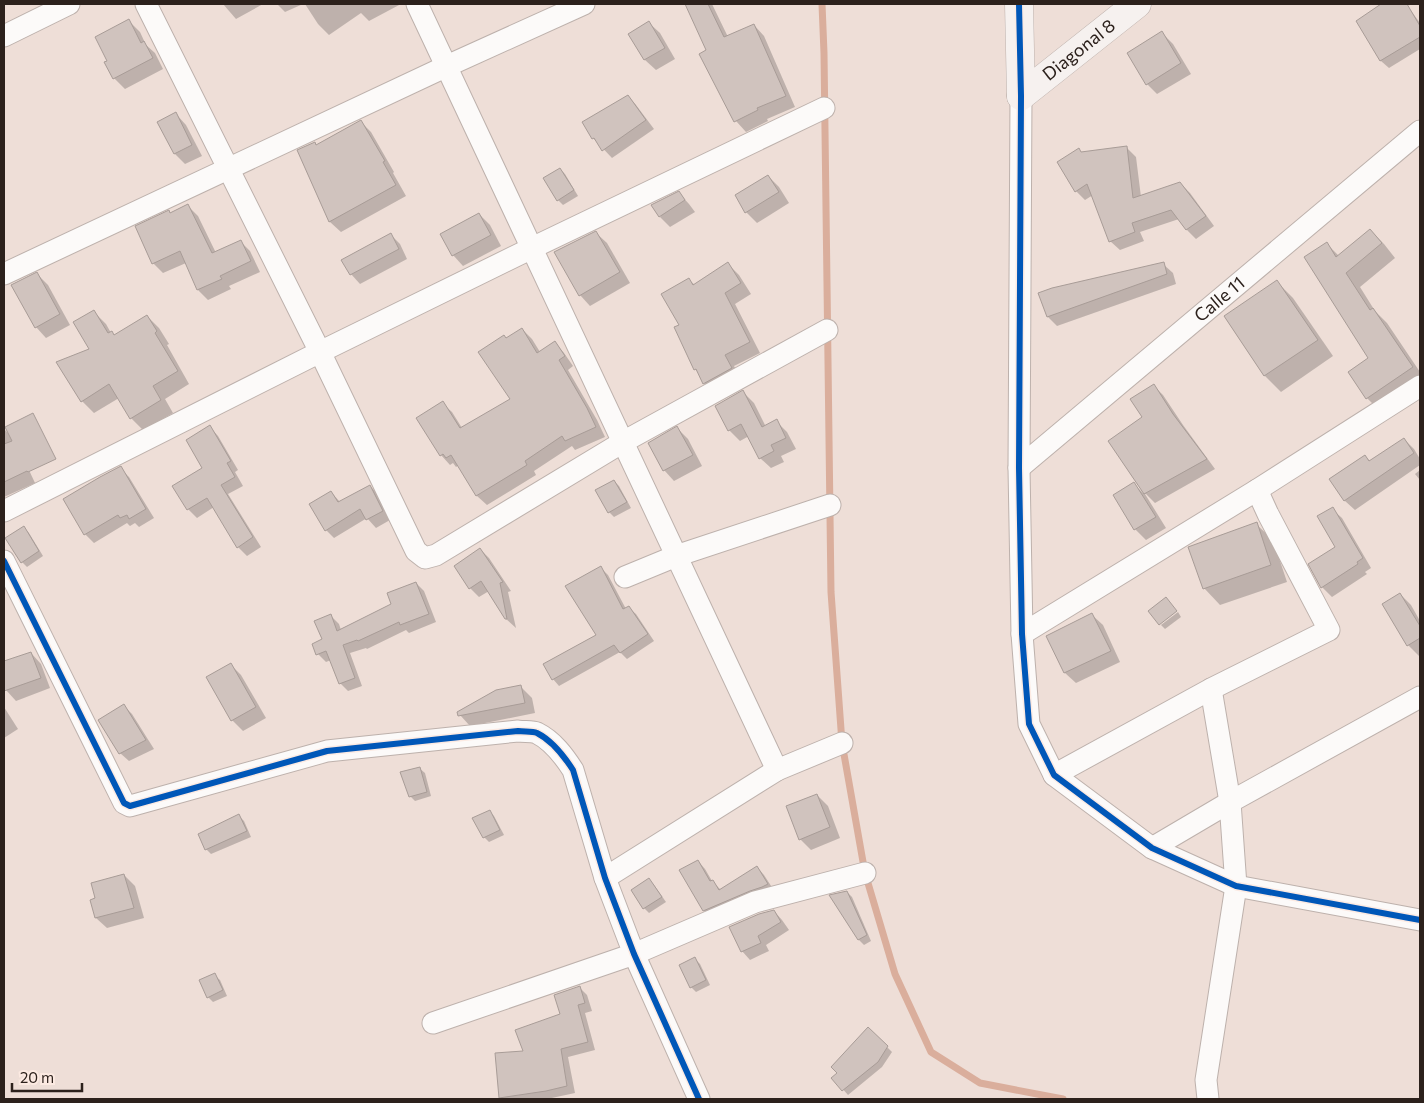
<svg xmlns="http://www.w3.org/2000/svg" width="1424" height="1103" viewBox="0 0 1424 1103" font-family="Commissioner,sans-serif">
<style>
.shadow{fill:#0003}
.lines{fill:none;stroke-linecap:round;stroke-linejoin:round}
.stream{stroke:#daae9c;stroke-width:7}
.building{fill:#d0c3be;stroke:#a89c97}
.street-casing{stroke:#bdb1ac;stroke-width:23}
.secondary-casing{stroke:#bdb1ac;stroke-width:29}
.street{stroke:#fcfaf9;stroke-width:21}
.secondary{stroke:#f6f1ef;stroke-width:28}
.cycleway-casing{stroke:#fceae2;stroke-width:9}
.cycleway{stroke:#0057b8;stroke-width:6}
.labels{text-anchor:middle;stroke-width:4;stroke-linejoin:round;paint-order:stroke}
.street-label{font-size:18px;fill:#2c211c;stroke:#fceae2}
</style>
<rect width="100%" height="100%" fill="#eeded7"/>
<g class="shadow">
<path d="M223,4h40l-27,15z"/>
<path d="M277,4h26l-18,8z"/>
<path d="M305,4h96l-32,17 -8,-8 -32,22 -11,-11z"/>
<path d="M686,4h26l16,33 26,-12 10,11 31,71 -28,12 1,2 -22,11 -10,-11 -36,-67 8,-4z"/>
<path d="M1383,4h23l14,19v26l-31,19 -8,-7 -23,-40z"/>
<path d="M129,21l11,11 6,13 9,8 8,16 -38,20 -11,-11 -5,-17z"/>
<path d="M649,23l11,10 15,26 -19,11 -11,-10 -15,-26z"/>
<path d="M1162,33l11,11 18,30 -34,20 -10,-10z"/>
<path d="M628,96l8,9 18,24 -42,29 -19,-20z"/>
<path d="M176,114l10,11 16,31 -17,8 -10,-10z"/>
<path d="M361,122l10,10 23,40 -1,1 13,23 -65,36 -11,-10 -32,-71 19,-5z"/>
<path d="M1126,147l10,10 5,40 39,-14 10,10 24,33 -18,13 -9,-9 -8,-11 -39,13 4,9 -24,9 -10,-9 -17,-46 -8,5 -9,-9 6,-38z"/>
<path d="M560,169l5,5 13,22 -15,9 -5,-5z"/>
<path d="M768,176l11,11 10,16 -32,20 -11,-11z"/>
<path d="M679,193l10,11 6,8 -25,15 -10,-10z"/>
<path d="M188,206l10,10 18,37 24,-12 10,10 10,21 -31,14 2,3 -23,11 -10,-10 -12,-27 -23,10 -10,-10 16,-51 2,2z"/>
<path d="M479,214l11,11 11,21 -38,20 -10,-11z"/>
<path d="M1370,230l14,14 11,14 -35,29 15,24 12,12 33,49v14l-39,26 -14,-14 3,-39 -43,-115 12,12z"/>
<path d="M596,233l11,10 23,40 -40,23 -10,-11z"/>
<path d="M391,235l9,9 7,15 -47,25 -9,-10z"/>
<path d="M728,264l11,11 12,19 -16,10 25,49 -26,13 7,13 -26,15 -11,-11 -4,-8 -5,-6 -14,-44 8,-45 6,5z"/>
<path d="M1163,264l10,9 3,11 -119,42 -9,-9 -8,-23z"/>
<path d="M37,274l11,11 22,40 -24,13 -10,-11z"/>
<path d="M1277,282l16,16 40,58 -52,36 -16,-16 -40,-59z"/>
<path d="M94,312l12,12 5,9 4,3 32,-20 12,12 10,16 -2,1 22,39 -24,15 8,14 -30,17 -12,-12 -12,-20 -25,15 -12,-12 8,-51z"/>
<path d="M522,329l10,10 8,13 15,-9 9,10 9,13 -5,4 29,50 8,17 -30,13 -3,-4 -38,25 2,4 -49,30 -10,-9 -18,-31 -3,2 -3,-4 -3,2 -9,-10 1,-52 10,9 10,16 50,-29 -6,-60z"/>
<path d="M1153,385l10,10 20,30 32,44 -60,34 -9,-9h-1l21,34 -20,12 -11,-11 -1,-45 9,9 1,-75z"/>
<path d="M743,392l11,11 12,24 10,-6 11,11 9,17 -15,7 3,6 -13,6 -11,-10 -11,-22 -9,5 -11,-11z"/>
<path d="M210,427l8,9 20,34 -3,2 8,14 -15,8 33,53 -14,9 -9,-9 -24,-40 -17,11 -9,-9 16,-41z"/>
<path d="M677,428l11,11 14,27 -28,15 -10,-11z"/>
<path d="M4,429l11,11 20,43 -31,14z"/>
<path d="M1404,439l10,10 6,10v6l-65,45 -10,-9 -14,-21 34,-24 6,6z"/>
<path d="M120,468l9,9 25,41 -15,9 -4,-4 -5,3 -3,-3 -33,20 -9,-9z"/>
<path d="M1420,470v10l-5,-6z"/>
<path d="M614,481l5,5 12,22 -17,9 -5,-5z"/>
<path d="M370,486l8,8 12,26 -14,8 -9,-10 -33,20 -8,-8 5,-38 9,10z"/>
<path d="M1332,509l10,9 29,50 -6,4 2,2 -35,23 -10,-10 -12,-23 27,-17z"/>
<path d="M1256,524l17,16 14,42 -67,23 -16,-17z"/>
<path d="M24,528l5,5 14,23 -16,11 -5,-5z"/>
<path d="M480,549l9,9 22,33 -3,1 8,36 -10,-9 -17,-28 -10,6 -9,-9 -15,-22z"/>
<path d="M601,568l7,7 18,34 3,-1 7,6 18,27 -27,18 -7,-7 -61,34 -6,-7 45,-44z"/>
<path d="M416,583l8,8 12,31 -27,11 -3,-3 -39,19 -1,-1 -16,5 12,33 -14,5 -8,-8 -9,-23 -5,2 -8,-8 13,-38 8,8 2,6 52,-26z"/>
<path d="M1400,594l11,11 9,16v34l-1,1 -11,-11z"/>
<path d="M1178,612l3,5 -16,12 -4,-4z"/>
<path d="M1092,615l11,10 17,37 -44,21 -11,-10 -17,-37z"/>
<path d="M31,653l10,11 9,24 -34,13 -10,-11 -2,-6v-21z"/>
<path d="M231,665l10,10 25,43 -23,13 -11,-11z"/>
<path d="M521,687l11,11 3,15 -65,13 -10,-11z"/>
<path d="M124,706l8,8 22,35 -25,12 -9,-8z"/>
<path d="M4,707l14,22 -14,9z"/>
<path d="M419,768l6,5 6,23 -16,5 -5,-5z"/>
<path d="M817,795l11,11 12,32 -29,12 -11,-11z"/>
<path d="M489,811l5,5 10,19 -15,7 -5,-5z"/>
<path d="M239,816l5,5 7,16 -40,17 -5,-5z"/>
<path d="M698,861l7,8 7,12 9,9 36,-23 7,8 11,17 -63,26 -8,-8z"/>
<path d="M124,875l11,11 9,32 -37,10 -11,-10 -4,-18z"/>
<path d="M649,880l5,5 12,17 -17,11 -5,-5z"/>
<path d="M847,892l5,5 19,44 -7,4 -5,-5 -28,-44z"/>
<path d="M774,911l8,9 7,10 -23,15 3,6 -19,9 -8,-9z"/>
<path d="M695,959l5,5 10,21 -14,7 -5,-5z"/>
<path d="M214,975l6,5 7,16 -14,6 -5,-5z"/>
<path d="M579,987l8,8 5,16 -7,2 10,37 -27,7 7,36 -28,6h-45l-2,-2 24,-45 37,-38z"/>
<path d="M868,1028l24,24 -10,15 -34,28 -15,-17 6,-5z"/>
</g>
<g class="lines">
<path class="stream" d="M822,4l2,49 7,539 11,151 23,130 30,101 36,78 49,31 83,16"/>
</g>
<g class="building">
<path d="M685,4h23l16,33 30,-13 32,72 -29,12 1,2 -24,12 -35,-68 7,-4z"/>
<path d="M1381,4h26l13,22v11l-40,24 -24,-40z"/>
<path d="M129,19l12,24 3,-2 9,17 -40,21 -9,-17 3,-1 -12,-24z"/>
<path d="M649,21l16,27 -21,12 -16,-26z"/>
<path d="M1162,31l19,32 -35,22 -19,-32z"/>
<path d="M628,95l18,25 -44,31 -8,-13 -2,1 -10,-17z"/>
<path d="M176,112l16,33 -18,9 -17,-32z"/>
<path d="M361,120l24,41 -2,1 13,23 -67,37 -32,-72 18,-8 1,3z"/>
<path d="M1127,146l6,52 47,-16 26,34 -20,14 -15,-20 -39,13 3,9 -26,10 -22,-58 -12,8 -18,-30 22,-14 2,4z"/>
<path d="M560,168l14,22 -17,11 -14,-23z"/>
<path d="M768,175l11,17 -34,21 -10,-18z"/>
<path d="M679,191l6,9 -26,17 -8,-12z"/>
<path d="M188,204l24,49 29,-13 10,21 -31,15 2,3 -25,11 -17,-39 -28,13 -17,-38 34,-16 1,3z"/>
<path d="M479,213l12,22 -39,21 -12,-22z"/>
<path d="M1370,229l12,14 -36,30 24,37 3,-2 40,59 -47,32 -18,-27 20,-14 -64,-101 23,-15 9,15z"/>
<path d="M596,231l24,41 -41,24 -25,-44z"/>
<path d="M391,233l8,16 -49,26 -9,-15z"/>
<path d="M728,262l13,21 -16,10 25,49 -25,13 7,13 -29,16 -7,-15 -2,1 -20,-43 5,-2 -18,-31 28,-16 4,7z"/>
<path d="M1164,262l3,12 -120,43 -9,-24 14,-5z"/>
<path d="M37,272l23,42 -25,14 -24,-43z"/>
<path d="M1277,280l41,60 -54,36 -40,-60z"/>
<path d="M94,310l14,23 4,-2 2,4 33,-20 10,16 -2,2 23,38 -25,15 8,14 -31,19 -21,-35 -28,18 -25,-40 33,-13 -16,-27z"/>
<path d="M522,328l15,25 18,-12 10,15 -6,4 28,48 9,19 -31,14 -3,-5 -37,25 2,4 -51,31 -25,-41 -5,3 -3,-4 -3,2 -24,-38 27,-17 17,27 50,-29 -32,-47 26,-17 2,3z"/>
<path d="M1154,384l19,30 34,45 -63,35 -36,-53 34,-24 -12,-18z"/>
<path d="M743,390l19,37 15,-8 9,19 -15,7 3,6 -15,8 -18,-35 -13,7 -13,-25z"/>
<path d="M33,413l23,46 -28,13 -1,-1 -23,11v-38l8,-3 -7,-14z"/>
<path d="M210,425l21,36 -4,2 8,14 -14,8 32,52 -16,11 -30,-50 -20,12 -15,-24 30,-18 -16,-28z"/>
<path d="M677,426l16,29 -30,16 -15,-28z"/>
<path d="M1404,438l10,15 -70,48 -15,-22 36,-24 4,6z"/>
<path d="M121,466l25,43 -17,10 -2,-4 -7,3 -2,-3 -34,20 -21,-36 37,-22z"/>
<path d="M614,480l13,22 -19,11 -13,-23z"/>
<path d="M1134,482l22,35 -22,13 -21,-35z"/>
<path d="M370,485l13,26 -17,9 -6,-11 -35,22 -16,-27 22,-13 7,11z"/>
<path d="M1333,507l30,51 -6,4 1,2 -37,24 -13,-24 27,-17 -18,-31z"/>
<path d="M1257,522l14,43 -68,24 -15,-42z"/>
<path d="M24,526l15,25 -18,12 -16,-25z"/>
<path d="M480,548l23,34 -3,1 7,36h-2l-24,-38 -12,8 -15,-23z"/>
<path d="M601,566l22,43 6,-3 19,28 -28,19 -6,-8 -62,35 -9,-16 53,-29 -31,-49z"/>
<path d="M416,582l13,32 -29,11 -1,-3 -41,19 -1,-1 -14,5 12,33 -16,6 -13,-33 -10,4 -4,-11 10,-5 -8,-18 17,-7 6,17 54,-27 -4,-11z"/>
<path d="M1400,593l20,33v12l-13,8 -25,-42z"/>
<path d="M1166,597l11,14 -18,14 -11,-14z"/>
<path d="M1092,613l19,38 -47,22 -18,-37z"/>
<path d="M31,652l10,26 -37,13v-30z"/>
<path d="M231,663l25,44 -25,14 -25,-44z"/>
<path d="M521,685l4,18 -67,13 -1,-4 39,-22z"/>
<path d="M124,704l22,36 -27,14 -21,-34z"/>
<path d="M420,767l7,25 -18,5 -9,-25z"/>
<path d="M817,794l13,33 -31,13 -13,-34z"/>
<path d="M490,810l10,20 -17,8 -11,-20z"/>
<path d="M239,814l8,17 -42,19 -7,-16z"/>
<path d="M698,860l12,21 3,-1 6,10 38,-24 11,18 -6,3 -12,4 -47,20 -24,-41z"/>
<path d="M124,874l10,34 -39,10 -5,-18 5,-2 -4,-15z"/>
<path d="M649,878l13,19 -19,12 -12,-19z"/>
<path d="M847,891l20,44 -9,5 -29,-45z"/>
<path d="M774,910l7,12 -23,14 3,7 -20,9 -12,-25 30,-13z"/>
<path d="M695,957l11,23 -16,8 -11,-23z"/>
<path d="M215,973l8,17 -16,8 -8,-18z"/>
<path d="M580,986l5,17 -7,2 10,37 -27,7 6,37 -21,5 -47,7 -4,-45 28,-2 -8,-21 45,-16 -6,-19z"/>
<path d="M868,1027l20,19 -10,16 -36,29 -11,-13 6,-5 -6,-6z"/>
</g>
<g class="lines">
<defs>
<g id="street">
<path d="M146,4l174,348 96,199 9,7 11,-3 187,-113 204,-112"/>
<path d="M417,4l360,766 65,-27"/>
<path d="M4,36l65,-32"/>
<path d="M1021,96l-2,372 3,166 7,90 25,51 98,73 84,38 184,34"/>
<path d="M4,274l443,-208 137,-62"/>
<path id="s1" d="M1019,468l401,-337"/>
<path d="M4,511l316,-159 212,-104 292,-140"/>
<path d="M4,561l120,242 6,3 197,-55 191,-20c6,1 14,0 19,2 16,8 27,23 36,37l32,108 29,76 65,145"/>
<path d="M625,577l51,-21 154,-51"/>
<path d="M1022,634l235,-144 163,-104"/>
<path d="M1054,775l157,-86 118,-59 -61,-116 -11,-24"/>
<path d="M1152,848l78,-46 190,-105"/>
<path d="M605,878l172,-108"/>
<path d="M433,1023l201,-69 121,-52 110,-29"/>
<path d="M1208,1099l-2,-19 30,-194 -6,-84 -19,-113"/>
</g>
<g id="secondary">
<path d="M1019,4l2,92"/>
<path id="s2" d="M1021,96l116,-92"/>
</g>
</defs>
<use href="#street" class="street-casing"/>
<use href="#secondary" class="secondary-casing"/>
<use href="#street" class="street"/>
<use href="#secondary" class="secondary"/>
<defs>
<g id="cycleway">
<path d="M1019,4l2,92 -2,372 3,166 7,90 25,51 98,73 84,38 184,34"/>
<path d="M4,561l120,242 6,3 197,-55 191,-20c6,1 14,0 19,2 16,8 27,23 36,37l32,108 29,76 65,145"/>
</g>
</defs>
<use href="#cycleway" class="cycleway-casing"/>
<use href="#cycleway" class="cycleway"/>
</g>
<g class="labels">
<g class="street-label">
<text dy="6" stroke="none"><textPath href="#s2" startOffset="74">Diagonal 8</textPath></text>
<text dy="6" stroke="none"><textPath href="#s1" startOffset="262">Calle 11</textPath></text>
</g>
</g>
<rect width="1424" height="1103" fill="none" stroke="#2c211c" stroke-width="10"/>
<path d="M12 1083v8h70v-8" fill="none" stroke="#2c211c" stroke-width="2.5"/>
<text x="20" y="1083" font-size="15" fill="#2c211c" stroke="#fceae2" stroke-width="4" paint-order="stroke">20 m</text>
</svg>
